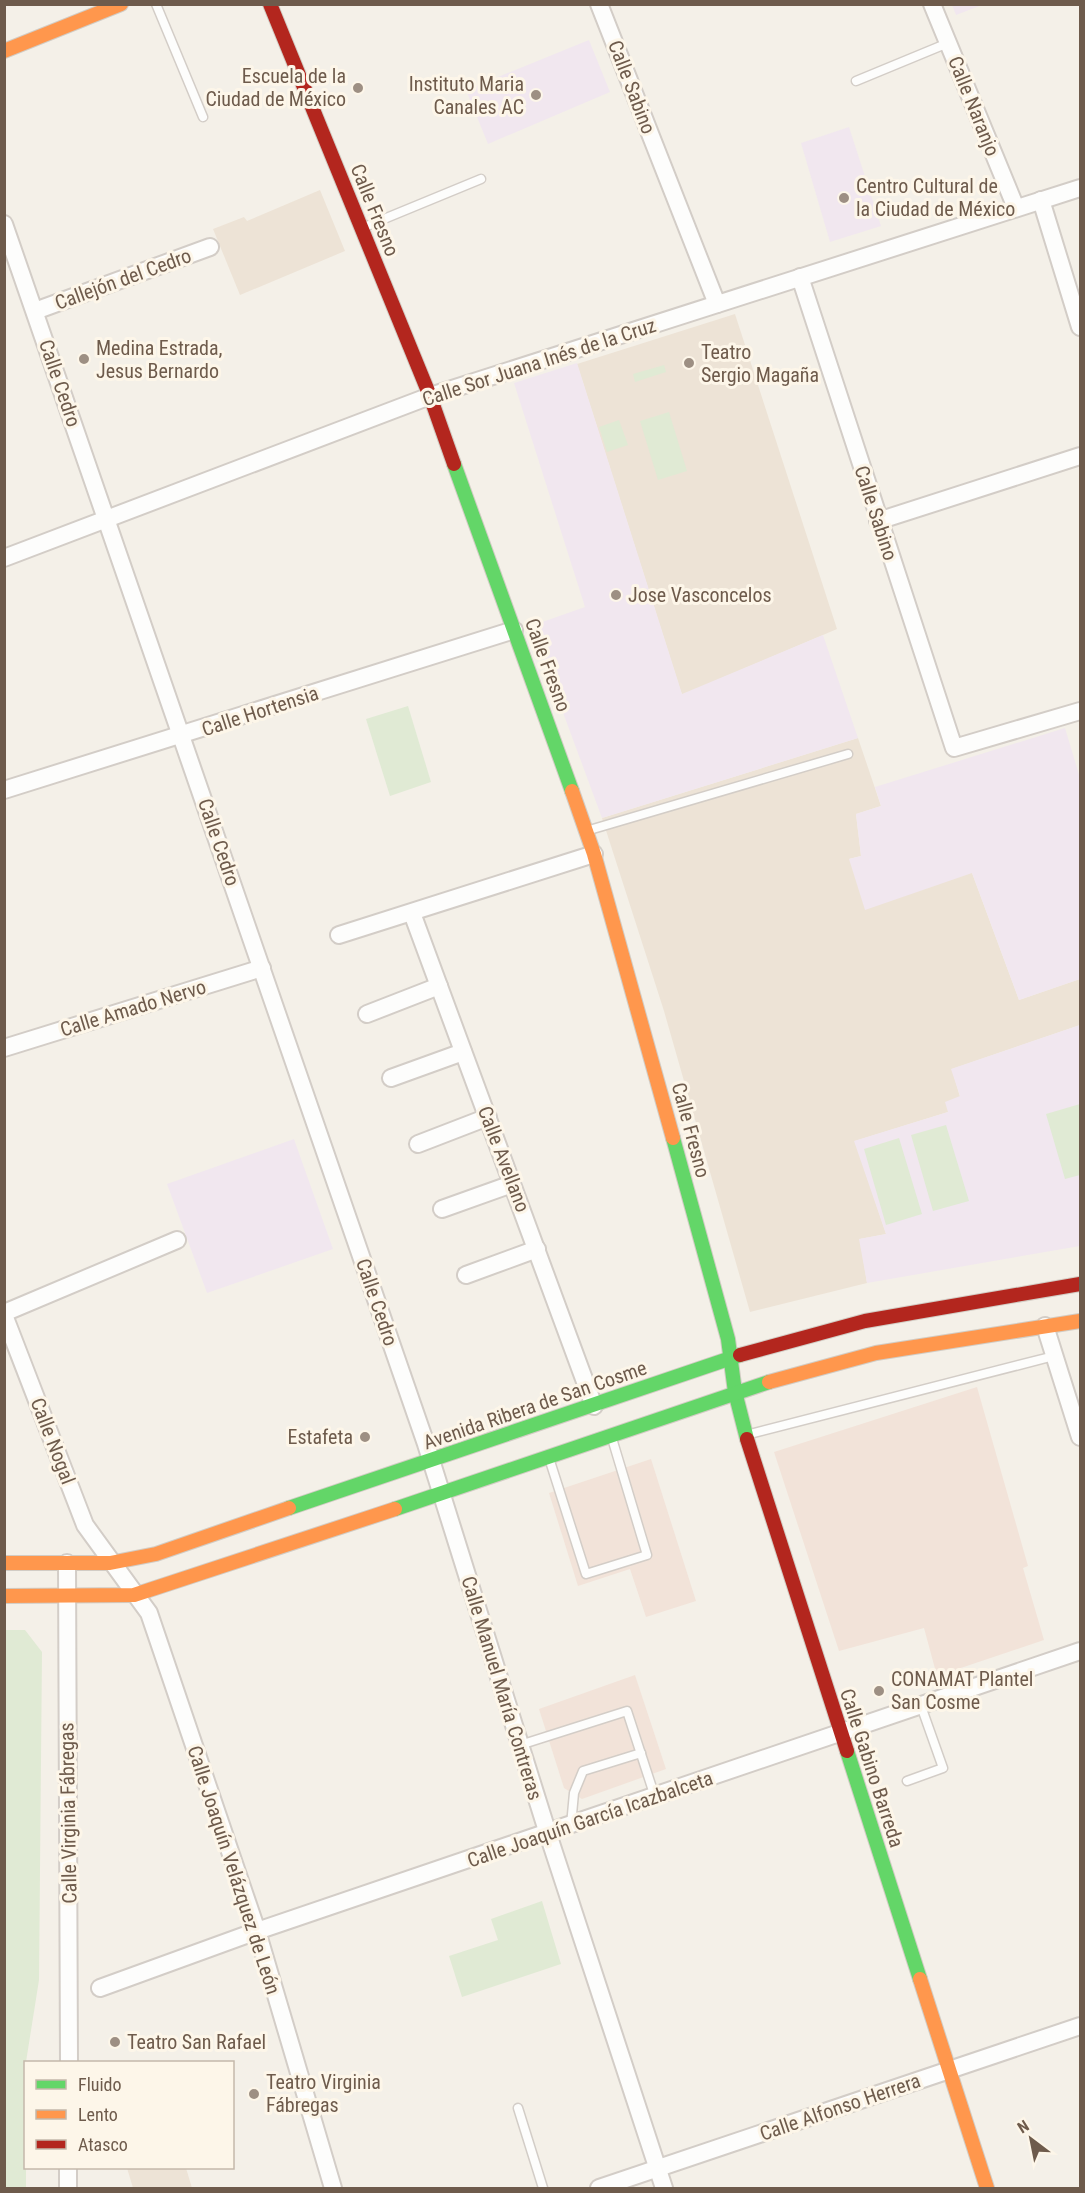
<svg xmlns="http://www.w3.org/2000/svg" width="1085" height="2193" viewBox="0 0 1085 2193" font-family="'Roboto Condensed',sans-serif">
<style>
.residential{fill:#ede3d6}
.commercial{fill:#f2e3d9}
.education{fill:#f1e7ef}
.green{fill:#e0ead4}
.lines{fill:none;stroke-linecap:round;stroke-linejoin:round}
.lane-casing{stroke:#d3cdc7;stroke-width:11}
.street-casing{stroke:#d3cdc7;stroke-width:20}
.fast-casing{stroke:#d2ccc4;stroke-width:16}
.slow-casing{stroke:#d2ccc4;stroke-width:16}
.jam-casing{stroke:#d2ccc4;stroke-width:16}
.lane{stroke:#fdfdfc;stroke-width:8}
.street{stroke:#fdfdfc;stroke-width:16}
.fast{stroke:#63d668;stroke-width:14}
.slow{stroke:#ff974d;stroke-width:14}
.jam{stroke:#b3261e;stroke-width:14}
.poi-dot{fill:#9d8f83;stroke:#fdf6e9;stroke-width:2}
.labels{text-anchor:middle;stroke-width:6;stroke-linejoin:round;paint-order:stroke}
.poi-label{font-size:20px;fill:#6e5b4c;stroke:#fdf6e9;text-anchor:start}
.street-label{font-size:20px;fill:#6e5b4c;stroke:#fdf6e9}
</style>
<rect width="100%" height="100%" fill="#f4f0e8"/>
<g class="residential">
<path d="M320,190l25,61 -105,44 -27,-66 31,-12 3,4z"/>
<path d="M735,314l102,315 -155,66 -105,-331z"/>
<path d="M858,738l23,68 -25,8 5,42 -12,3 123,14 47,127 61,-21v46l-128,44 8,28 -12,15 -93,29 31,93 -26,5 7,44 -117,29 -86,-301 -62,-193z"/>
<path d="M127,2168h59l6,20h-59z"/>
</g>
<g class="commercial">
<path d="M977,1387l51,179 -5,2 21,72 -107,36 -13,-48 -85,23 -65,-199z"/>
<path d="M651,1459l45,142 -50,16 -16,-48 -52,17 -29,-93z"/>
<path d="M635,1675l31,94 -84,30 -18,-11 -25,-79z"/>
</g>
<g class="education">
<path d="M952,5h30l-26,10z"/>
<path d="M589,40l21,52 -122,52 -22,-54z"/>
<path d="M849,127l32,99 -51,16 -29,-99z"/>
<path d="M577,363l105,331 141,-59 35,103 -256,80 -71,-192 54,-19 -71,-224z"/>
<path d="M1065,728l15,50v201l-61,21 -47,-127 -107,37 -16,-51 12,-3 -5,-42 25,-8 -6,-19z"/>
<path d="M1080,1025v221l-213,37 -8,-44 27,-5 -32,-93 94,-29 -3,-10 15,-6 -9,-27z"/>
<path d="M294,1139l39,110 -126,44 -40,-109z"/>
</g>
<g class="green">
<path d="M664,365l2,7 -31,10 -2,-8z"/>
<path d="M669,412l18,59 -29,9 -18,-59z"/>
<path d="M619,420l9,25 -21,7 -8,-25z"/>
<path d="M408,706l23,76 -41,14 -24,-77z"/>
<path d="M1080,1104v71l-15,4 -19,-65z"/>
<path d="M946,1125l23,76 -36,10 -22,-76z"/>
<path d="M899,1138l23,76 -36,11 -22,-76z"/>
<path d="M4,1630h21l17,22 -3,328 -13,82v126h-22z"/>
<path d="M542,1901l19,63 -99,33 -13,-41 49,-16 -7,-21z"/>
</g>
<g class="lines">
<defs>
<g id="lane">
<path d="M156,4l47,113"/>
<path d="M856,81l92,-38"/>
<path d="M362,228l119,-49"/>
<path d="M586,831l262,-77"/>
<path d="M746,1435l308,-79"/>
<path d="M549,1458l37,116 61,-19 -36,-120"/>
<path d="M520,1745l107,-34 28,86"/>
<path d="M907,1781l36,-13 -22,-62"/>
<path d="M571,1825l3,-32 9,-22 58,-18"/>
<path d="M518,2108l25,80"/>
</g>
<g id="street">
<path d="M599,4l118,300"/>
<path d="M932,4l84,204"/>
<path d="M1041,200l39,127"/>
<path d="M4,224l422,1220 122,390 116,354"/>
<path d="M800,277l154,471 126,-37"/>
<path d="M35,311l175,-64"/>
<path d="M878,521l202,-65"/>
<path d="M4,558l426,-162 650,-208"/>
<path d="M4,790l510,-160"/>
<path d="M412,913l182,493"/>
<path d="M339,935l255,-81"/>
<path d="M367,1014l72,-28"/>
<path d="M4,1048l258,-80"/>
<path d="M391,1078l72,-26"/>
<path d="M418,1144l70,-27"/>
<path d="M442,1209l70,-25"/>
<path d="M466,1275l71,-26"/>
<path d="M4,1313l173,-73"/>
<path d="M4,1315l81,210 64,88 108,318 76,257"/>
<path d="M1045,1326l35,111"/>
<path d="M67,1563l2,499"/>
<path d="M100,1988l157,-57 823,-280"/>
<path d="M68,2188v-20"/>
<path d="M599,2188l481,-162"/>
</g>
<g id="fast">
<path d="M454,464l118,327"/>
<path d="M673,1138l55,201 7,53 12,47"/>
<path d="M289,1508l451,-153"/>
<path d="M395,1509l374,-127"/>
<path d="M847,1751l73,228"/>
</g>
<g id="slow">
<path d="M4,51l117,-47"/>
<path d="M572,791l22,63 79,284"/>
<path d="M769,1382l107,-29 204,-32"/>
<path d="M4,1563h106l46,-9 133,-46"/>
<path d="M4,1596l130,-1 261,-86"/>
<path d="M920,1979l67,209"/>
</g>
<g id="jam">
<path d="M270,4l160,392 24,68"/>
<path d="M740,1355l125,-34 215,-37"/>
<path d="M747,1439l100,312"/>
</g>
</defs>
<use href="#lane" class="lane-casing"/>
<use href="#street" class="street-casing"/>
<use href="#fast" class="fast-casing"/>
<use href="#slow" class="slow-casing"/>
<use href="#jam" class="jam-casing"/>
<use href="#lane" class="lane"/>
<use href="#street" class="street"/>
<use href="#fast" class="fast"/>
<use href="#slow" class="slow"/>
<use href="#jam" class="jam"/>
</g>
<g class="poi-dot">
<circle cx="358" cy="88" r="6"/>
<circle cx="536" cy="95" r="6"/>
<circle cx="844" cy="198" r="6"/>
<circle cx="84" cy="359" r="6"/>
<circle cx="689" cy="363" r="6"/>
<circle cx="616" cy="595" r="6"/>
<circle cx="365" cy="1437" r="6"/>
<circle cx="879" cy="1691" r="6"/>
<circle cx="115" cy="2042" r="6"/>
<circle cx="254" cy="2094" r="6"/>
</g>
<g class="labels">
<g class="poi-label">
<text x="346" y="83" text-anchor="end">Escuela de la<tspan x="346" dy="23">Ciudad de México</tspan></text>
<text x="524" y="91" text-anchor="end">Instituto Maria<tspan x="524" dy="23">Canales AC</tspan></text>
<text x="856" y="193">Centro Cultural de<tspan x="856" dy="23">la Ciudad de México</tspan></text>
<text x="96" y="355">Medina Estrada,<tspan x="96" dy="23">Jesus Bernardo</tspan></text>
<text x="701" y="359">Teatro<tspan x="701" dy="23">Sergio Magaña</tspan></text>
<text x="628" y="602">Jose Vasconcelos</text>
<text x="353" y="1444" text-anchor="end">Estafeta</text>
<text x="891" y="1686">CONAMAT Plantel<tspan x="891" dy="23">San Cosme</tspan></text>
<text x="127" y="2049">Teatro San Rafael</text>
<text x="266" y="2089">Teatro Virginia<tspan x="266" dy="23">Fábregas</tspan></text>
</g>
<g class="street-label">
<text transform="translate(632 87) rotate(69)" y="7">Calle Sabino</text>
<text transform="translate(974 106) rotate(68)" y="7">Calle Naranjo</text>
<text transform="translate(375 210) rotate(68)" y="7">Calle Fresno</text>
<text transform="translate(123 279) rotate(-20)" y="7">Callejón del Cedro</text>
<text transform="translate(539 362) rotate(-18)" y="7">Calle Sor Juana Inés de la Cruz</text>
<text transform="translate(60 383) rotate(71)" y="7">Calle Cedro</text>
<text transform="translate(876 513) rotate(72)" y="7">Calle Sabino</text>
<text transform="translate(548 665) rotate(70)" y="7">Calle Fresno</text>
<text transform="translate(260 711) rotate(-18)" y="7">Calle Hortensia</text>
<text transform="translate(219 842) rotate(71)" y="7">Calle Cedro</text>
<text transform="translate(133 1008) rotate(-17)" y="7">Calle Amado Nervo</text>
<text transform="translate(691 1130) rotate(75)" y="7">Calle Fresno</text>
<text transform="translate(504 1159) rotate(69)" y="7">Calle Avellano</text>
<text transform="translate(377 1302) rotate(71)" y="7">Calle Cedro</text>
<text transform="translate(535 1405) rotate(-19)" y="7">Avenida Ribera de San Cosme</text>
<text transform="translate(53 1441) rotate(69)" y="7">Calle Nogal</text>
<text transform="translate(502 1688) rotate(73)" y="7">Calle Manuel María Contreras</text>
<text transform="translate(872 1768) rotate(72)" y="7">Calle Gabino Barreda</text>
<text transform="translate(68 1813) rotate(-91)" y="7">Calle Virginia Fábregas</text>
<text transform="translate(590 1819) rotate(-19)" y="7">Calle Joaquín García Icazbalceta</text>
<text transform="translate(234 1870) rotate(72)" y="7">Calle Joaquín Velázquez de León</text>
<text transform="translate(840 2107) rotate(-19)" y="7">Calle Alfonso Herrera</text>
</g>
</g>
<rect width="1085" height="2193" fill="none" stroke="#6e5b4c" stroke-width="12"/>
<rect x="24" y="2061" width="210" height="108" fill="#fdf6e9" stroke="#c4b8aa" stroke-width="1.5"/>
<rect x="36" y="2080" width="30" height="9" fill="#63d668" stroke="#c4b8aa" stroke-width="1.5"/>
<text x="78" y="2091" font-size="18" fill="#6e5b4c">Fluido</text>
<rect x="36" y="2110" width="30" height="9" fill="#ff974d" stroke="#c4b8aa" stroke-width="1.5"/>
<text x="78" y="2121" font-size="18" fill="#6e5b4c">Lento</text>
<rect x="36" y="2140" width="30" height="9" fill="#b3261e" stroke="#c4b8aa" stroke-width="1.5"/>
<text x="78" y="2151" font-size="18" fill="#6e5b4c">Atasco</text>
<g transform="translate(1031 2139) rotate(328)" stroke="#fdf6e9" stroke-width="4.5" paint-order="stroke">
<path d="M0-4.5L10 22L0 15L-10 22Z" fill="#6e5b4c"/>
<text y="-9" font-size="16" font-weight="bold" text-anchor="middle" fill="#6e5b4c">N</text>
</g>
</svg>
